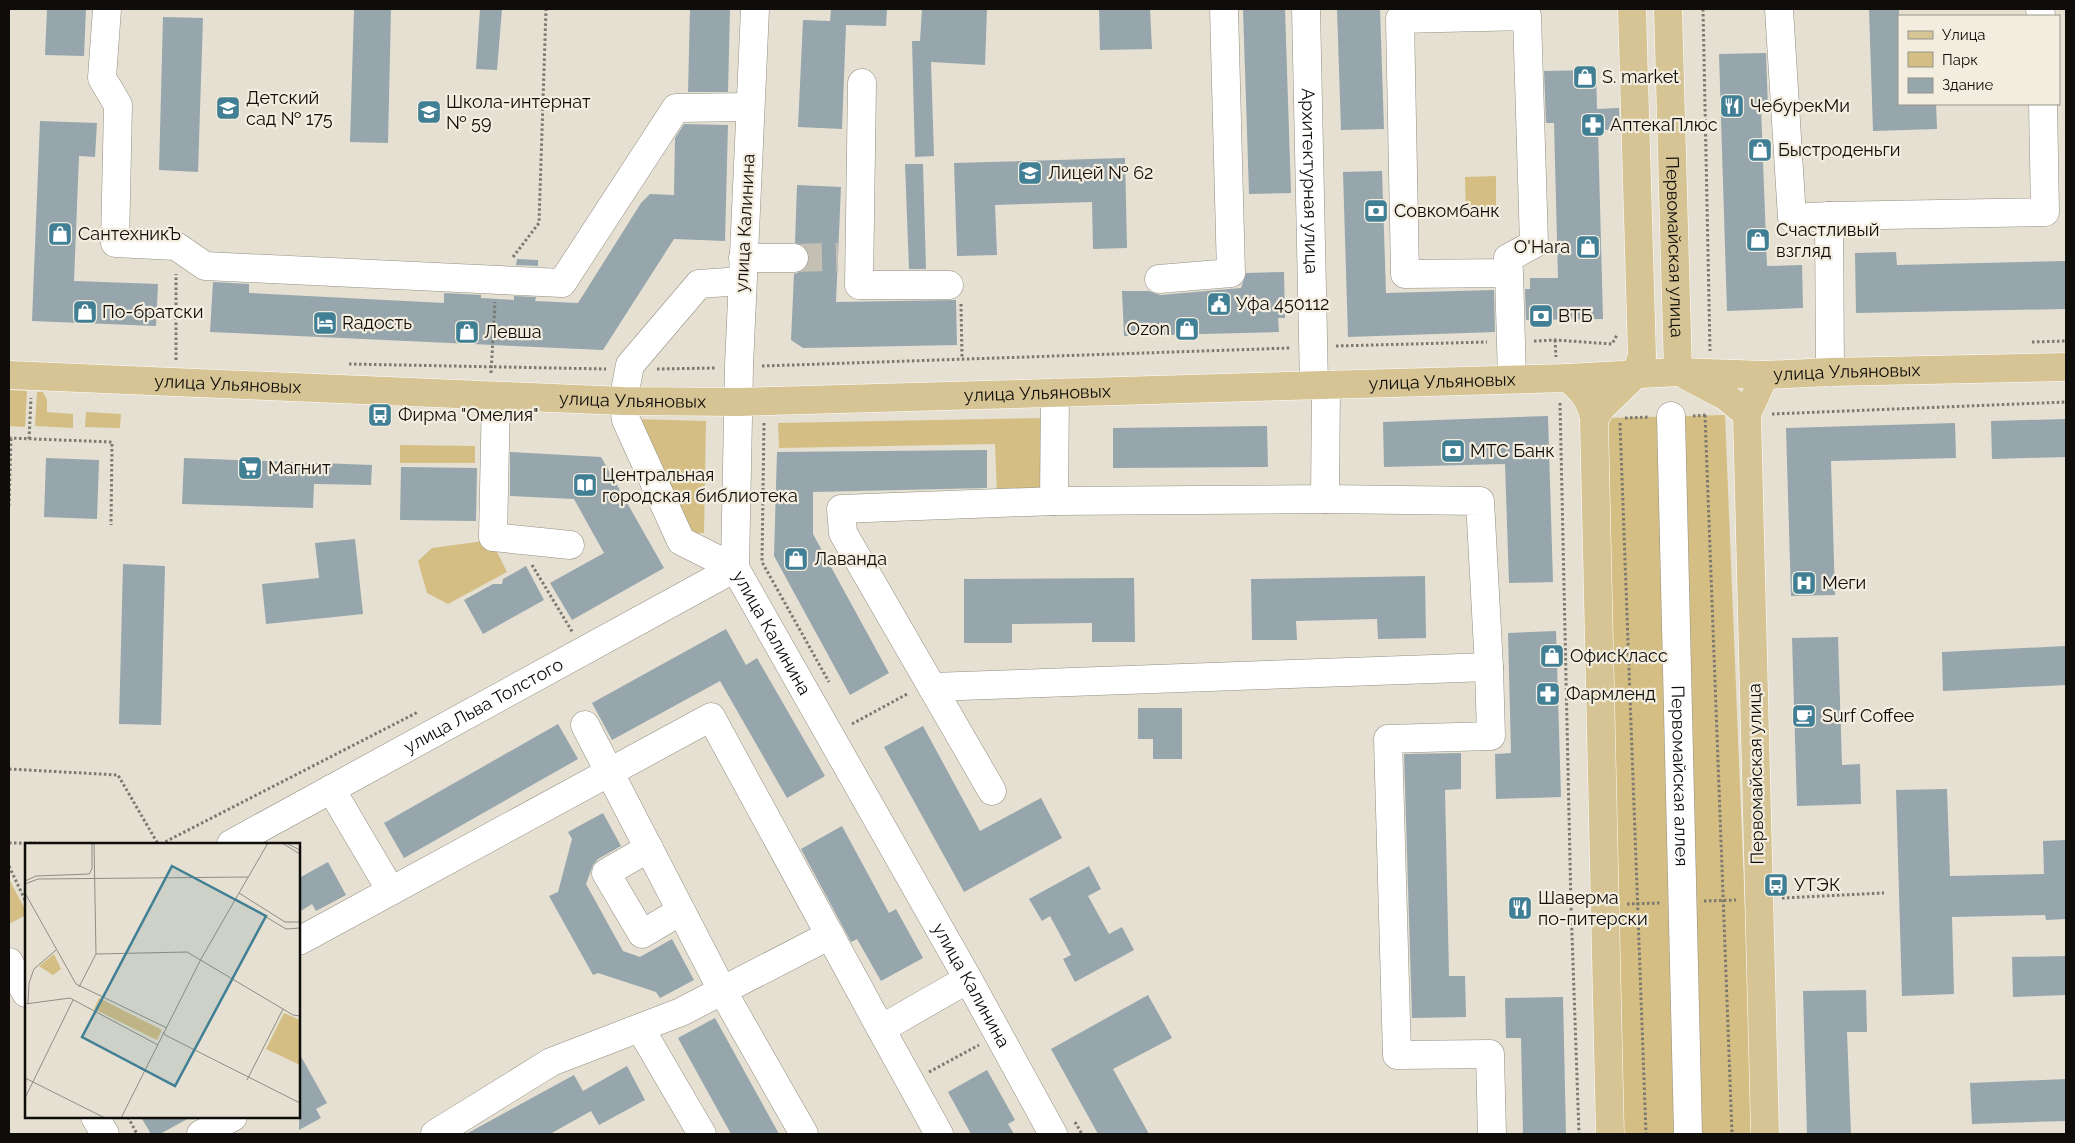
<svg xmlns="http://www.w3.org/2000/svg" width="2075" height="1143" viewBox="0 0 2075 1143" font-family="Raleway,sans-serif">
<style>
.green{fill:#d4be83}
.building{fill:#96a6ac}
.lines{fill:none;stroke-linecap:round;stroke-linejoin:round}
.minor-tunnel{stroke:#c5c0b4;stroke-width:28;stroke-dasharray:28 14;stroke-linecap:butt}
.minor-casing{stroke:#938e81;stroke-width:29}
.major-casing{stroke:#fff;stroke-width:29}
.path{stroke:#7b786f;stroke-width:3;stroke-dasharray:2.5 2.5;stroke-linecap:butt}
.minor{stroke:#fff;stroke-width:28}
.major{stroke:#d6c494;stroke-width:28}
.labels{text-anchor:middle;stroke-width:4.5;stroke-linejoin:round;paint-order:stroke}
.poi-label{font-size:18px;fill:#0f0d09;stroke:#f3eddf;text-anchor:start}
.street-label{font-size:18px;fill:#0f0d09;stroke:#f3eddf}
.inset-road{fill:none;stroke:#8f8c82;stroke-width:1}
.view{fill:#417f95;fill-opacity:0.15;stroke:#417f95;stroke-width:2.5}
.inset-edge{fill:none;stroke:#0f0d09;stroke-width:2.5}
</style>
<rect width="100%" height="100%" fill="#e5e0d2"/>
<g class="green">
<path d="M1496,176v40l-30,1 -1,-40z"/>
<path d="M9,390l18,1 -2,36 -16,-1z"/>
<path d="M37,392h6l4,8v12l26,2v14l-38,-2z"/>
<path d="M86,412l35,2 -1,14 -35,-1z"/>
<path d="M1725,415l29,719h-135l-14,-716z"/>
<path d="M1046,418l1,75 -50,1 -2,-50 -216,4 -1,-25z"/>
<path d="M633,419l73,2 -2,112h-18z"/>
<path d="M400,445l75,1v17h-75z"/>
<path d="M491,540l16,32 -59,32 -21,-11 -9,-32 14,-13z"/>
<path d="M9,879l17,32v4l-17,9z"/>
</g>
<g class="building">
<path d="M47,9h39l-2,47 -39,-1z"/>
<path d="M354,9h37l-3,134 -38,-1z"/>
<path d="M480,9h22l-5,61 -21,-1z"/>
<path d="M690,9h40l-2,83h-40z"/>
<path d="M831,9h56l-1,17 -40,-1 -4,104 -44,-2 5,-107 27,1z"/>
<path d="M922,9h65l-2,56 -54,-3 3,94 -19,1 -3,-116h8z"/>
<path d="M1099,9h51l2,40 -52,1z"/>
<path d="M1243,9h42l6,184 -42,1z"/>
<path d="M1337,9h43l4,120 -43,1z"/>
<path d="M1869,9h30v95h37l1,25 -64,2z"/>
<path d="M163,17l40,1 -5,154 -39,-2z"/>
<path d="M1766,53l2,55h-7l6,158 35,-1 1,43 -76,3 -8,-257z"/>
<path d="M1596,70l1,39 22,-1 1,22h-22l5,189 -77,1 -1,-31h5v-11h28l-4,-155h-8l-2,-52z"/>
<path d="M40,121l57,2 -2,34 -16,-1 -5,125 84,3 -2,42 -124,-5z"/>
<path d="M684,124l44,1 -3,116 -51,-2 -71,111 -393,-18 3,-50 36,2v9l195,10v-10l37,2v3l33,2v-4l22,1 -1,4 43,2 63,-100 9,-9 24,1 1,-57z"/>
<path d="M1125,158l2,90 -34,1 -1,-47 -97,3 2,50 -40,1 -3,-93z"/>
<path d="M905,164h18l3,105h-17z"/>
<path d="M1382,171l4,122 108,-3 1,42 -147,5 -5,-165z"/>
<path d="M797,185l44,2 -5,115 120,-2 1,45 -154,3 -12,-8 3,-66 8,-3 6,-6 2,-7 -3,-8 -5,-5 -7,-2z"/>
<path d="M1896,252l1,13 169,-4v48l-210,4 -1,-60z"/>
<path d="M517,259l21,1v6l-22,-1z"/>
<path d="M1284,272l1,46h-7l1,14 -155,4 -2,-45h27l11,4 81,-7 5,-15z"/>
<path d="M1548,416l5,166 -44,1 -4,-119 -121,3 -1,-45z"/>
<path d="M2066,419v38l-74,2 -1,-38z"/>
<path d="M1955,423l1,35 -125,3 4,134 -44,1 -5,-168z"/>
<path d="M1267,426l1,41 -155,1v-40z"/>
<path d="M987,450v38l-174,4v42l76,139 -39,22 -76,-139 3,-104z"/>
<path d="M510,452l91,5 63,111 -92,52 -22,-37 54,-30 -30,-54 -64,-3z"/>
<path d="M46,458l53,2 -2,59 -53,-2z"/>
<path d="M184,458l188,7 -1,20 -57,-1 -1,24 -131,-4z"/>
<path d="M401,467l76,1 -1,53 -76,-1z"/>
<path d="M355,539l8,75 -97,10 -4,-40 57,-6 -4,-35z"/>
<path d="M123,564l42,2 -4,159 -42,-1z"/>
<path d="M526,566l18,34 -61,34 -19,-34 29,-16h9l1,-5z"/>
<path d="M1425,576l1,62 -48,1 -1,-20 -81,2 1,19h-45l-1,-61z"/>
<path d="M1134,578l1,64h-43v-19l-80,1v19h-48v-64z"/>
<path d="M726,629l20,36 11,-7 68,118 -38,22 -67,-117 -108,59 -20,-37z"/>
<path d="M1556,631l5,166 -65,2 -1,-45 16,-1 -3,-120z"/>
<path d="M1838,637l4,128 18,-1 1,40 -64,2 -5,-168z"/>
<path d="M2066,646v39l-123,6 -1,-39z"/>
<path d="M1138,708h44v51h-29v-20h-15z"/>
<path d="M558,724l20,35 -174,99 -20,-35z"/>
<path d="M923,726l57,105 61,-33 21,40 -98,54 -80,-145z"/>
<path d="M1461,753v36l-16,1 4,186h16l1,41 -54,1 -8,-264z"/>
<path d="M1947,789l3,87 94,-2 -1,-33 23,-1v79l-20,1 -1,-5 -93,2 2,77 -52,2 -6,-206z"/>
<path d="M603,813l18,33 -23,13 -5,6 -7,19 37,67 17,6 32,-18 22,41 -34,18 -4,-6 -58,-19 -5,2 -44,-79 9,-4 14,-53 -4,-7z"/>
<path d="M842,826l47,87 7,-4 27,49 -42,23 -24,-42 -6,3 -50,-93z"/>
<path d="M328,862l18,33 -30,16 -4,-7 -13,8v-34z"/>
<path d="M1089,866l12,23 -13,7 21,38 13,-7 12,23 -59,32 -12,-23 8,-4 -21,-39 -8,5 -13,-22z"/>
<path d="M2066,956v39l-53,2 -1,-40z"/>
<path d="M1866,990l1,42h-20l4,102h-44l-4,-143z"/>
<path d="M1148,995l24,43 -59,31 36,65h-51l-47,-85z"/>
<path d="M1563,997l3,137h-43l-2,-96h-15l-1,-40z"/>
<path d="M715,1018l64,116h-48l-53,-96z"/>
<path d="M299,1053l28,50 -11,6 5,9 -22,12z"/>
<path d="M627,1066l18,34 -46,25 -8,-14 -41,23h-84l108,-59 9,16z"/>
<path d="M987,1070l28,50 -7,4 6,10h-43l-23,-42z"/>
<path d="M2066,1079v42l-94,3 -2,-41z"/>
<path d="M141,1117h50l-31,17h-9z"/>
</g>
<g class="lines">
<path class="minor-tunnel" d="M794,258l44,-1"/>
<defs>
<g id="minor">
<path d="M107,9l-5,69 16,27 -3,138 61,3 29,20 357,17 114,-175 74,-1"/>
<path id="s1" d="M755,9l-16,357 -4,202 233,411 85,155"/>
<path id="s2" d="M1306,9l8,376"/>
<path d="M1779,9l13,209 37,-2 1,156"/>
<path d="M2040,9l1,7"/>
<path d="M862,83l-3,202h90"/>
<path d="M1829,216l216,-4 -2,-108"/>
<path d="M743,258h51"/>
<path d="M1509,273l-1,-15 26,-14 -7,-228 -127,3 5,255 104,-1 3,106"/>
<path d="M1159,279l72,-6 -7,-264"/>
<path d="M1055,393l-1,108 271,-2 1,-114"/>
<path d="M496,396l-3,141 77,8"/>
<path id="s3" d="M1671,416l17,718"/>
<path d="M1325,499l155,2 9,166 2,69 -103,3 9,316 93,-1 2,80"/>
<path d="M735,568l-54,-27 -55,-121 -3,-19 7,-36 69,-81 43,-3"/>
<path d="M932,687l557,-20"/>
<path d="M585,725l137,265 82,144"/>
<path d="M331,789l60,102"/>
<path d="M992,791l-149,-258 -2,-24 213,-8"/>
<path id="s4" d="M231,844l504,-276"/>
<path d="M649,848l-43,25 36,61 39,-23"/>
<path d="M299,941l412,-224 170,312"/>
<path d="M9,962l17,31"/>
<path d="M640,1028l62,106"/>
<path d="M95,1117l10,17"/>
<path d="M201,1134l32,-17"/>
<path d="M435,1134l116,-72 130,-50 149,-77"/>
<path d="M939,1134l-58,-105 87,-50"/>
</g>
<g id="major">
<path id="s5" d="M1668,9l10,363"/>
<path id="s6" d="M9,375l614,26 115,1 829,-24 111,-6 87,3 65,-3 236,-5"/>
<path d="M1687,376l38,20 22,18"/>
<path d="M1567,378c15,11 24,22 27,41l16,715"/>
<path d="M1594,419l8,-12 33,-32 7,-19 -10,-347"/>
<path d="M1765,1134l-18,-720 18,-39"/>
</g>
</defs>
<use href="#minor" class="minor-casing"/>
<use href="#major" class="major-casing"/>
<g class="path">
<path d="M1703,9l7,342"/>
<path d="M513,257l26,-34 7,-214"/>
<path d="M961,304l1,54"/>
<path d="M1555,340l1,17"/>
<path d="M1534,341l21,-1 57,4 5,-9"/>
<path d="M2032,342l34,-1"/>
<path d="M1336,346l151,-4"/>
<path d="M176,360v-86"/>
<path d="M349,364l257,5"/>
<path d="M762,366l528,-18"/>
<path d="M657,369l58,-1"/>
<path d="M491,373l4,-71"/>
<path d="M1560,403l11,503 8,228"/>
<path d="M1772,414l294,-12"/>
<path d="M1705,415l27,719"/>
<path d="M1693,416l14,-1"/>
<path d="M1625,418l24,-1"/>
<path d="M764,423l-2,139 67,120"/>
<path d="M1620,423l26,711"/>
<path d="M9,438l103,4 -1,83"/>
<path d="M29,439l2,-41"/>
<path d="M9,506l2,-68"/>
<path d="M532,565l41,68"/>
<path d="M852,724l57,-31"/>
<path d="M9,769l109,6 40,69"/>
<path d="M9,843l83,1"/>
<path d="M161,844l257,-132"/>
<path d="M9,866l17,36"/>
<path d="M1782,898l102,-5"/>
<path d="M1704,901l32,-1"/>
<path d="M1627,904l34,-1"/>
<path d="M929,1072l50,-27"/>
<path d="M128,1117l9,17"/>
<path d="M1075,1122l7,12"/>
</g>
<use href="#minor" class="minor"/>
<use href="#major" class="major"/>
</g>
<defs>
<symbol id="shop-square" viewBox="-11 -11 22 22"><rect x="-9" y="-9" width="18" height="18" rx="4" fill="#417f95" stroke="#f3eddf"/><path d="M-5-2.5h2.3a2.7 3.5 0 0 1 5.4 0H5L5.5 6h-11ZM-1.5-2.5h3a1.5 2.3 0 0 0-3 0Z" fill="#fff"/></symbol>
<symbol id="restaurant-square" viewBox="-11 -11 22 22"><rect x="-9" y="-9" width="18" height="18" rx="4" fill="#417f95" stroke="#f3eddf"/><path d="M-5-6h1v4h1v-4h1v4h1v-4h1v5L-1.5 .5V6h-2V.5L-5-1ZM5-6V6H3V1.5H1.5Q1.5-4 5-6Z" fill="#fff"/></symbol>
<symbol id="school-square" viewBox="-11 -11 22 22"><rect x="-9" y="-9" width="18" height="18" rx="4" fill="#417f95" stroke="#f3eddf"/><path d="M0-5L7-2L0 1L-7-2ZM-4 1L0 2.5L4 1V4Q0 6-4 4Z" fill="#fff"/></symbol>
<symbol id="pharmacy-square" viewBox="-11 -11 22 22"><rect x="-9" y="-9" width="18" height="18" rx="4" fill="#417f95" stroke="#f3eddf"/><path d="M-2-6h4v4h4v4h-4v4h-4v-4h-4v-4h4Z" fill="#fff"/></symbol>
<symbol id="bank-square" viewBox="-11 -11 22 22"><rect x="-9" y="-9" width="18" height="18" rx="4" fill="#417f95" stroke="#f3eddf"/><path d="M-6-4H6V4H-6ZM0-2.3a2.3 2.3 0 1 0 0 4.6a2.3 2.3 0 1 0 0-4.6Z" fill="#fff"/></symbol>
<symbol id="civic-square" viewBox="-11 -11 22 22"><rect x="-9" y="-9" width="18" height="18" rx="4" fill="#417f95" stroke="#f3eddf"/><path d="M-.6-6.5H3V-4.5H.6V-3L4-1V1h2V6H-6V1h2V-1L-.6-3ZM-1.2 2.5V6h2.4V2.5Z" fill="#fff"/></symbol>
<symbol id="hotel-square" viewBox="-11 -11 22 22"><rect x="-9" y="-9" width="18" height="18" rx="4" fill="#417f95" stroke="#f3eddf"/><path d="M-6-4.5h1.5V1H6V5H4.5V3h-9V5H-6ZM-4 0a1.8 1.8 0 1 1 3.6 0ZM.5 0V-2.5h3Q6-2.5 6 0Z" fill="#fff"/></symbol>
<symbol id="bus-square" viewBox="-11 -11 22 22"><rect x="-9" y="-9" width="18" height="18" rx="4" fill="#417f95" stroke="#f3eddf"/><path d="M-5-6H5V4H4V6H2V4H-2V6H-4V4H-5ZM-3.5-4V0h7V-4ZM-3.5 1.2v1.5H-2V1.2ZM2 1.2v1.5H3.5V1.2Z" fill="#fff"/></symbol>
<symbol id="supermarket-square" viewBox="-11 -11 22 22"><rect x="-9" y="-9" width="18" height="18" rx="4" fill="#417f95" stroke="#f3eddf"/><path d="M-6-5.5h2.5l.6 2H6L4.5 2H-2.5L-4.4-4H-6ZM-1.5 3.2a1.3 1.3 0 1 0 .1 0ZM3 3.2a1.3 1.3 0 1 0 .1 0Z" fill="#fff"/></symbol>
<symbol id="library-square" viewBox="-11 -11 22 22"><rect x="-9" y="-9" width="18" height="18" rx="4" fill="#417f95" stroke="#f3eddf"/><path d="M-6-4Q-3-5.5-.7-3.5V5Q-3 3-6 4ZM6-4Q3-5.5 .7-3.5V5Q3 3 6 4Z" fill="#fff"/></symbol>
<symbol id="hospital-square" viewBox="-11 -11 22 22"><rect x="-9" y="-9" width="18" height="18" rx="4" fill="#417f95" stroke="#f3eddf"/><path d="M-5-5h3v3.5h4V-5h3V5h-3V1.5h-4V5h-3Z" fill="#fff"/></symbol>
<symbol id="cafe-square" viewBox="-11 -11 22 22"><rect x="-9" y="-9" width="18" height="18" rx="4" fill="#417f95" stroke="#f3eddf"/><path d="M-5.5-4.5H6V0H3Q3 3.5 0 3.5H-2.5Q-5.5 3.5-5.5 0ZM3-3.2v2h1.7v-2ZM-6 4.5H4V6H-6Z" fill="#fff"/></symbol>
</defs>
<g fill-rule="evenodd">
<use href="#shop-square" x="1571" y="63" width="28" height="28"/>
<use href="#restaurant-square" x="1718" y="92" width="28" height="28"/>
<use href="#school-square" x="214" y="94" width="28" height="28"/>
<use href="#school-square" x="415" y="98" width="28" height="28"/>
<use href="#pharmacy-square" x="1579" y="111" width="28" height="28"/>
<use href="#shop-square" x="1746" y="136" width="28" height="28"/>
<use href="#school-square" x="1016" y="159" width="28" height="28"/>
<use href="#bank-square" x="1362" y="197" width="28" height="28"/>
<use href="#shop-square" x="46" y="220" width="28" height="28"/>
<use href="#shop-square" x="1744" y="226" width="28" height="28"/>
<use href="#shop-square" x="1574" y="233" width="28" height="28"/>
<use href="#civic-square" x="1205" y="290" width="28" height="28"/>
<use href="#shop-square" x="71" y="298" width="28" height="28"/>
<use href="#bank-square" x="1527" y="302" width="28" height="28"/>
<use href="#hotel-square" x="311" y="309" width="28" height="28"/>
<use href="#shop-square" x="1173" y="315" width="28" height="28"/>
<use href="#shop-square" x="453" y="318" width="28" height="28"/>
<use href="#bus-square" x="366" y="401" width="28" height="28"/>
<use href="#bank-square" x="1439" y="437" width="28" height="28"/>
<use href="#supermarket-square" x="236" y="454" width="28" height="28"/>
<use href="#library-square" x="571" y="471" width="28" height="28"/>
<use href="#shop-square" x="782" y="545" width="28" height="28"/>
<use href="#hospital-square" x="1790" y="569" width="28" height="28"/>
<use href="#shop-square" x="1538" y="642" width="28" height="28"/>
<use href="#pharmacy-square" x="1534" y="680" width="28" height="28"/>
<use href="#cafe-square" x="1790" y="702" width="28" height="28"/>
<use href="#bus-square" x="1762" y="871" width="28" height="28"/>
<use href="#restaurant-square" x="1506" y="894" width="28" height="28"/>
</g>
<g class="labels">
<g class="poi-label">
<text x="1602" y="83">S. market</text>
<text x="246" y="104">Детский<tspan x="246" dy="21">сад № 175</tspan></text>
<text x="446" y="108">Школа-интернат<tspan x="446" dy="21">№ 59</tspan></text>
<text x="1750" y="112">ЧебурекМи</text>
<text x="1610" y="131">АптекаПлюс</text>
<text x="1778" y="156">Быстроденьги</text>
<text x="1048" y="179">Лицей № 62</text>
<text x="1394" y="217">Совкомбанк</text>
<text x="1776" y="236">Счастливый<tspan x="1776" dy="21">взгляд</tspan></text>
<text x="78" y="240">СантехникЪ</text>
<text x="1570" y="253" text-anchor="end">O'Hara</text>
<text x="1236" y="310">Уфа 450112</text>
<text x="102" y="318">По-братски</text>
<text x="1558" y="322">ВТБ</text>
<text x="342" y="329">Rадость</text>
<text x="1170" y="335" text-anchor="end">Ozon</text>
<text x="484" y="338">Левша</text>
<text x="398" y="421">Фирма "Омелия"</text>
<text x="1470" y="457">МТС Банк</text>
<text x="268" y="474">Магнит</text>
<text x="602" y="481">Центральная<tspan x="602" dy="21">городская библиотека</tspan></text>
<text x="814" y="565">Лаванда</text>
<text x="1822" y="589">Меги</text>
<text x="1570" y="662">ОфисКласс</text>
<text x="1566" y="700">Фармленд</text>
<text x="1822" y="722">Surf Coffee</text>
<text x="1794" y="891">УТЭК</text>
<text x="1538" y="904">Шаверма<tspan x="1538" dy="21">по-питерски</tspan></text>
</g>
<g class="street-label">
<text dy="6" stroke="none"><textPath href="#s2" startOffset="172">Архитектурная улица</textPath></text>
<text transform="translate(745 223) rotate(-87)" y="6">улица Калинина</text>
<text dy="6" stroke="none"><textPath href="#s5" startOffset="238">Первомайская улица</textPath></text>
<text dy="6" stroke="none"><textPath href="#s6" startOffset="1839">улица Ульяновых</textPath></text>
<text dy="6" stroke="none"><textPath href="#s6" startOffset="1434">улица Ульяновых</textPath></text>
<text dy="6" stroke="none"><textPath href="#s6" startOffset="219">улица Ульяновых</textPath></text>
<text dy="6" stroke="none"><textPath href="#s6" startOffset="1029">улица Ульяновых</textPath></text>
<text dy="6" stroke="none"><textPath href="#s6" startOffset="624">улица Ульяновых</textPath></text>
<text dy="6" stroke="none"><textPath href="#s1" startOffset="634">улица Калинина</textPath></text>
<text dy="6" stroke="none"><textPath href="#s4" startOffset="288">улица Льва Толстого</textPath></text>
<text transform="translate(1756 774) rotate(-91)" y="6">Первомайская улица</text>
<text dy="6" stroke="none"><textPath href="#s3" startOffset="360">Первомайская аллея</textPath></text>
<text dy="6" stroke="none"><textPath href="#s1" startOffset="1039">улица Калинина</textPath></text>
</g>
</g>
<g transform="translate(25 843)">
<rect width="275" height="275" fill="#e5e0d2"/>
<path d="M29,111l7,15 -8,6 -14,-9zM74,155l63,32 -5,10 -63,-31zM259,170l16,7v45l-34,-16z" fill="#d4be83"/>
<path class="inset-road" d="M257,0l18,11M261,0l14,7M0,38l11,-5 53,-2 3,-5v-26M0,41l13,-5 210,-2M0,50l51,91 91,44M214,50l29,-50M211,56l50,30 14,-1M71,111l91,-2 106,63 7,1M54,144l17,-33 -2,-111M3,160l1,-20 5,-14 22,-19M0,161l45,-6 88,47M138,189l2,3 135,68M0,235l80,40M222,237l36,-71M0,255l48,-98M96,275l80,-159 38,-66 46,29h15"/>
<path class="view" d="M147,23l94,50 -91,170 -93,-49z"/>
<rect width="275" height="275" class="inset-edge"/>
</g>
<rect width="2075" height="1143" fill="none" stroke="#0f0d09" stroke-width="20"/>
<rect x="1898" y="15" width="162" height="90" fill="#f3eddf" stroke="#989389"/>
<rect x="1908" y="31" width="25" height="8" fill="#d6c494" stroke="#989389"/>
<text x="1942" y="40" font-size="15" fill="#0f0d09">Улица</text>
<rect x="1908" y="52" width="25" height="15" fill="#d4be83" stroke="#989389"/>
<text x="1942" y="65" font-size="15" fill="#0f0d09">Парк</text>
<rect x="1908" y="78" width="25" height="15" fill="#96a6ac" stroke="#989389"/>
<text x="1942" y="90" font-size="15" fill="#0f0d09">Здание</text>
</svg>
